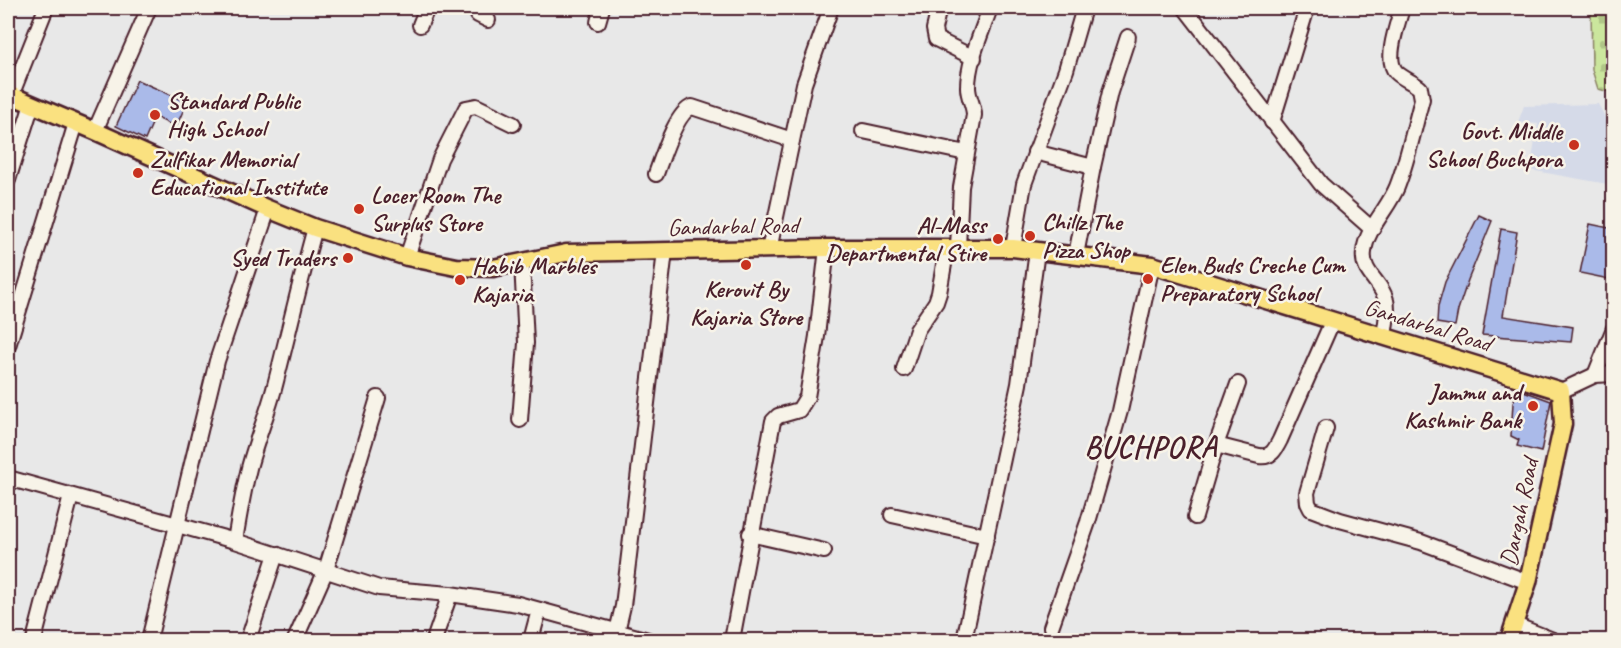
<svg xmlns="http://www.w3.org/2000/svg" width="1621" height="648" viewBox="0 0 1621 648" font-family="Caveat,sans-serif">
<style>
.built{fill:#d5dae8}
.cemetery{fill:url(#cemetery-stones);stroke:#8a8264;stroke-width:1.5}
.building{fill:#aabae9;stroke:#4a1f2b;stroke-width:1.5}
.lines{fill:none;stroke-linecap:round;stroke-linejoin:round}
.minor-casing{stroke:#4a1f2b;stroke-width:18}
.major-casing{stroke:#4a1f2b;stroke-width:21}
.minor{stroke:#f7f3e8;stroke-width:14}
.major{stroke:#fae180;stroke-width:16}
.poi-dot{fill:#c8321e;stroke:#f7f3e8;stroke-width:2}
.labels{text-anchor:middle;stroke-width:5;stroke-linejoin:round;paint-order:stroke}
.poi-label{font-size:24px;font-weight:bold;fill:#4a1f2b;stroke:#f7f3e8;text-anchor:start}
.street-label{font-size:24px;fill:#4a1f2b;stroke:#f7f3e8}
.district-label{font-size:30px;font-weight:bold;letter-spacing:1.5px;fill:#4a1f2b;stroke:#f7f3e8}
</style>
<defs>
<pattern id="cemetery-stones" width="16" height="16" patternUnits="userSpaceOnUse" patternTransform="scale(1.5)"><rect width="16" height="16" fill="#cbe69d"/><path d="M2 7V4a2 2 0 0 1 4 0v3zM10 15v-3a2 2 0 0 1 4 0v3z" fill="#b0c587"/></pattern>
</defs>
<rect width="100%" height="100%" fill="#e8e8e8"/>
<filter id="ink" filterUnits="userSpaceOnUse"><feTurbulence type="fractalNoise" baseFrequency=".0167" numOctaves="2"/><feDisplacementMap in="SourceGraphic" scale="12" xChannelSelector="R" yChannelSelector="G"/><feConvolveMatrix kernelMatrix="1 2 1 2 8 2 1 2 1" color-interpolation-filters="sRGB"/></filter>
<g filter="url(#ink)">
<path class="built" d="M1598,104l15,28v53l-83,-15 8,-46 -20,-2 6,-16z"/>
<path class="cemetery" d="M1591,8h22v85l-15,-4 -6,-19z"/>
<g class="building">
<path d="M137,80l50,22 -11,25 -21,-10 -10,23 -29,-14z"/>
<path d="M1479,215l13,6 -24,59 -10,30 -3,16 -18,-3 1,-17 7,-24z"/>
<path d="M1590,224l24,5v51l-34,-7z"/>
<path d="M1501,229l16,3 -14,84 70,11 -2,15 -89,-7z"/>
<path d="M1518,389l33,12 -10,51 -24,-6 2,-6 -8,-4 2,-33z"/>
</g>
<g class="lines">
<defs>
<g id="minor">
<path d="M477,8l1,7 10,5"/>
<path d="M939,8l-5,21 2,10 38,19"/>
<path d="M1185,8l136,176 51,45"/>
<path d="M598,22l4,-14"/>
<path d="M420,25l7,-17"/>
<path d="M11,96l35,-88"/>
<path d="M1272,122l35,-114"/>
<path d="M95,131l54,-123"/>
<path d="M863,131l103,22"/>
<path d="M1035,152l58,15 -17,88"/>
<path d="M1093,167l17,-75 18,-55"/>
<path d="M656,174c6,-16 20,-62 36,-67l100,33"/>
<path d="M8,180l24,-76"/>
<path d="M958,247l3,-60 13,-72c0,-10 -6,-17 -6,-28 0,-26 14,-55 22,-79"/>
<path d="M1013,248l11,-64 42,-114 18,-62"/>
<path d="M769,250l35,-166 27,-76"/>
<path d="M407,257l33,-98 26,-51 10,-2 37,18"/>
<path d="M1384,337c1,-11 5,-26 2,-37 -4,-18 -25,-27 -22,-48 2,-23 24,-43 33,-65 11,-28 17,-59 25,-88l-2,-11c-7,-6 -17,-9 -24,-16 -12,-13 2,-49 6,-64"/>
<path d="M8,346l68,-223"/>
<path d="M904,369l13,-39 19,-28 3,-9 8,-46"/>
<path d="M1595,375l19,-47"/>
<path d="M1561,391l34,-16 19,-1"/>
<path d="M520,420l6,-77 -4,-81"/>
<path d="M1326,428l-19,65 1,10 3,6 29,11 81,22 107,40"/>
<path d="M1216,445l43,11c12,2 16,-6 21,-16l52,-118"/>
<path d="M8,478l227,63 144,47 71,6 68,10 130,36"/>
<path d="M892,515l95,21"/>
<path d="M1195,517l21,-72 22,-61"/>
<path d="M750,534l74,17"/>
<path d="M235,541c4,-25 8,-49 14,-73 7,-27 18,-53 25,-79 14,-54 26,-108 41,-161"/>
<path d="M1515,625l38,15"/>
<path d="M1051,627l37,-105 32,-111 32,-146"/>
<path d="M34,640l37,-144"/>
<path d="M149,640l68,-279 51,-152"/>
<path d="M248,640l28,-86"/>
<path d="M295,640l31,-70 52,-172"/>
<path d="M434,640l16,-46"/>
<path d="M531,640l8,-30"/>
<path d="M615,640l8,-34 42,-355"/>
<path d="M732,640l41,-219 5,-5 21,-6 8,-13 10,-61 10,-88"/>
<path d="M964,640l55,-256 18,-133"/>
</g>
<path id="major" d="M8,94l87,37 173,78 47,19 92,29 49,10 37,1 73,-15 261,-5h186l139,17 409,126 2,33 -35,158 -19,58"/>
</defs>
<use href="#minor" class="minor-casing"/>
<use href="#major" class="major-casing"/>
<use href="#minor" class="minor"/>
<use href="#major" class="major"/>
</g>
</g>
<g class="poi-dot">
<circle cx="155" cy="115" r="6"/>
<circle cx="1574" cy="145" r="6"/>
<circle cx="138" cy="173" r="6"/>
<circle cx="359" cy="209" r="6"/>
<circle cx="1030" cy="236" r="6"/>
<circle cx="998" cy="239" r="6"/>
<circle cx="348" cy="258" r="6"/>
<circle cx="746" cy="265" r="6"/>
<circle cx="1148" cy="279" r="6"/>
<circle cx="460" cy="280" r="6"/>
<circle cx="1533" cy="406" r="6"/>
</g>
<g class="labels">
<g class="poi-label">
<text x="167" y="109">Standard Public<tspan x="167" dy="28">High School</tspan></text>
<text x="1562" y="139" text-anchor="end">Govt. Middle<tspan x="1562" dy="28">School Buchpora</tspan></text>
<text x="150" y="167">Zulfikar Memorial<tspan x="150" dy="28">Educational Institute</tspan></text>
<text x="371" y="203">Locer Room The<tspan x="371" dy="28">Surplus Store</tspan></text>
<text x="1042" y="230">Chillz The<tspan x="1042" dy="28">Pizza Shop</tspan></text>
<text x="986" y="233" text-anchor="end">Al-Mass<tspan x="986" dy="28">Departmental Stire</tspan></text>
<text x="336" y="266" text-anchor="end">Syed Traders</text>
<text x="1160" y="273">Elen Buds Creche Cum<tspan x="1160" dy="28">Preparatory School</tspan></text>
<text x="472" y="274">Habib Marbles<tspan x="472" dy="28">Kajaria</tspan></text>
<text x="746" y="297" text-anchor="middle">Kerovit By<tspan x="746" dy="28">Kajaria Store</tspan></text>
<text x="1521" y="400" text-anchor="end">Jammu and<tspan x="1521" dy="28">Kashmir Bank</tspan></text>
</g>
<g class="street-label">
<text transform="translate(733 226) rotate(-1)" y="8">Gandarbal Road</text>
<text transform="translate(1428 325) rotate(17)" y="8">Gandarbal Road</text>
<text transform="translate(1519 512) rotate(-78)" y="8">Dargah Road</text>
</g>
<g class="district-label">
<text x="1151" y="457">BUCHPORA</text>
</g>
</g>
<rect width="1621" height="648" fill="none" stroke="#f7f3e8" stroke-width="30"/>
<rect x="15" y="15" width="1591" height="618" fill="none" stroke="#4a1f2b" stroke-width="2" filter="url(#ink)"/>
</svg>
